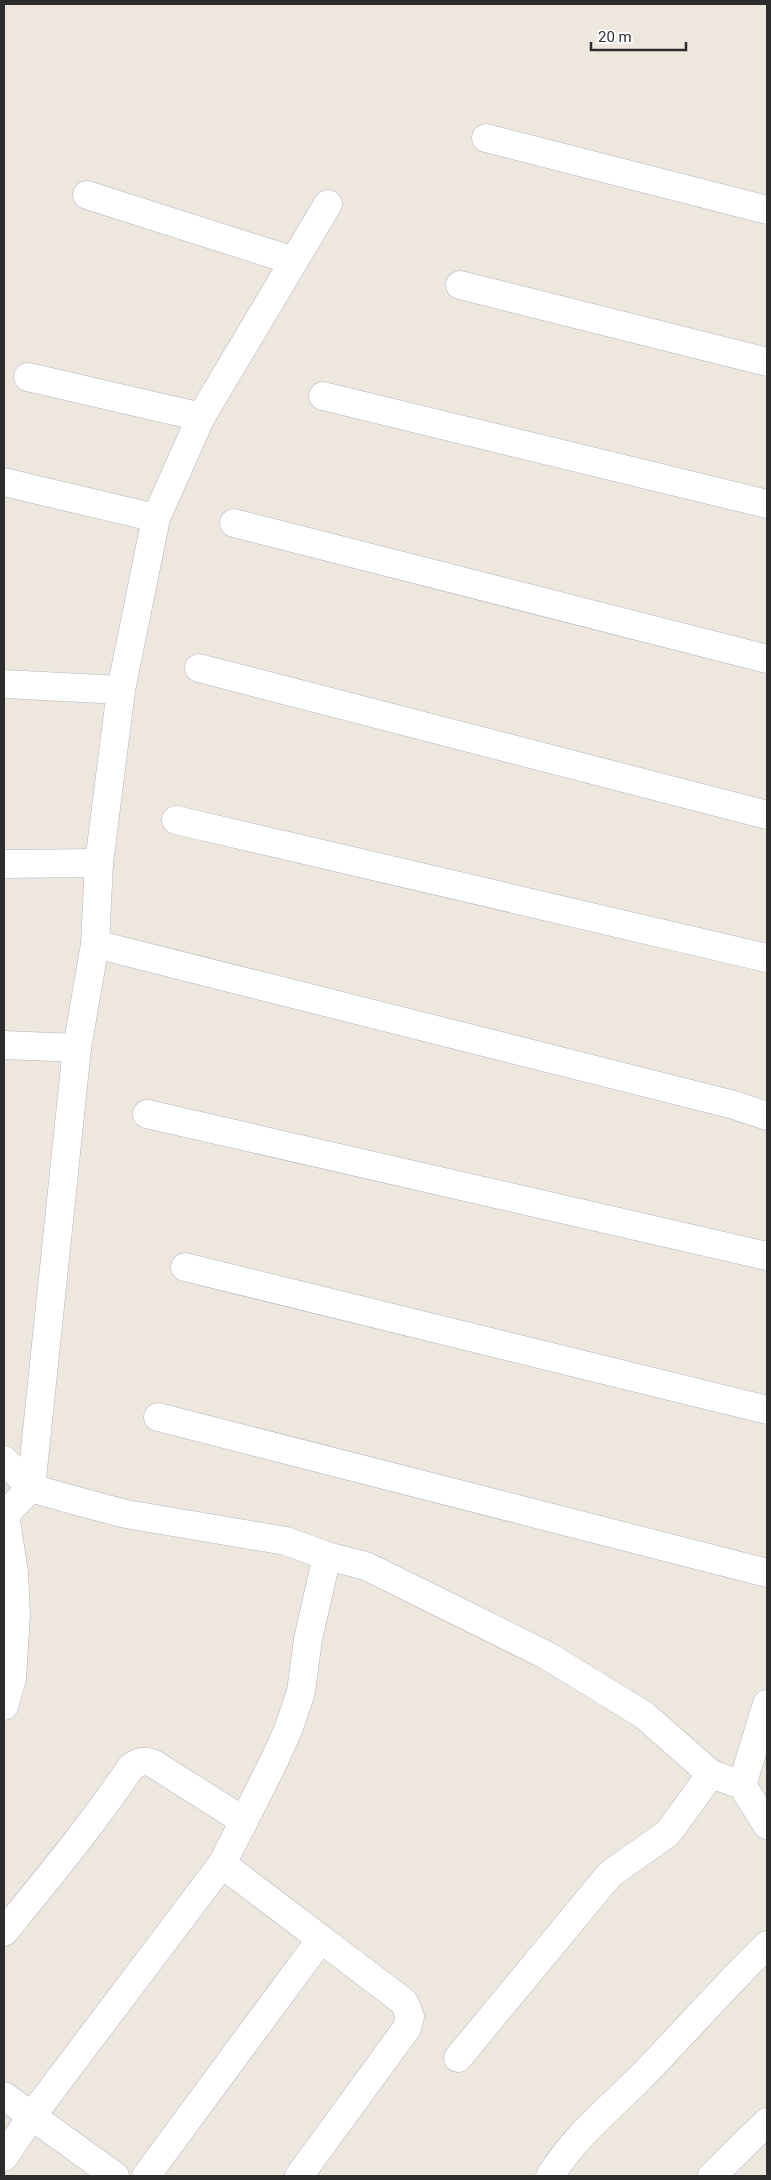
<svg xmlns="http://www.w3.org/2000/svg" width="771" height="2180" viewBox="0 0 771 2180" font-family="Roboto,sans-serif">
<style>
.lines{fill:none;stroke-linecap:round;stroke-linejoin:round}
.minor-casing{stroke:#b2b4c0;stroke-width:29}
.minor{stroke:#fff;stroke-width:28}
</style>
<rect width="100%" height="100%" fill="#eee7de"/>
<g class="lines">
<defs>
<g id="minor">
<path d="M486,138l281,72"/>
<path d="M87,195l207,66"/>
<path d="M460,285l307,77"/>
<path d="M28,377l173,40"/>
<path d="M323,396l444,108"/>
<path d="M4,482l152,36"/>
<path d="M234,523l533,136"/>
<path d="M199,668l568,147"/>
<path d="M4,684l117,6"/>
<path d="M176,820l591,138"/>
<path d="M4,864l95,-1"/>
<path d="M95,944l639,161 33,11"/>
<path d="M4,1045l73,3"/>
<path d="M147,1114l620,142"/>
<path d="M185,1267l582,143"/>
<path d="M158,1417l609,156"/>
<path d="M4,1460l27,28 42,12 53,14 160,27 41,15 39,10 180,89 98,60 67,59 31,11 25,40"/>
<path d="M4,1706l8,-27 4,-64 -2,-42 -9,-59 26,-26 46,-440 18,-104 4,-81 22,-173 35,-172 45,-101 127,-213"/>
<path d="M742,1785l25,-81"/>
<path d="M222,1864l182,138 6,14 -3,12 -108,148"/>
<path d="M4,1932c44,-54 88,-107 127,-165 8,-6 14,-7 23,-3l90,57"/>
<path d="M458,2058l152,-184 58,-41 43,-59"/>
<path d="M4,2096l111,80"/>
<path d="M4,2157l27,-40 191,-253 52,-103 14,-31 13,-38 7,-53 19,-83"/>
<path d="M146,2176l175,-237"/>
<path d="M550,2176c25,-40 57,-65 90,-98 43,-44 83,-90 127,-133"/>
<path d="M712,2176l55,-54"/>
</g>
</defs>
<use href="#minor" class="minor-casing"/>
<use href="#minor" class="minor"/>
</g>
<rect width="771" height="2180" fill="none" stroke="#2c2c2c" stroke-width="10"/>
<path d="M591 42v8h95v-8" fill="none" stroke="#2c2c2c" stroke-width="2.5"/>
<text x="598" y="42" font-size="15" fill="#2c2c2c" stroke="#ffffff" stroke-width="4" paint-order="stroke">20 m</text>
</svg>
